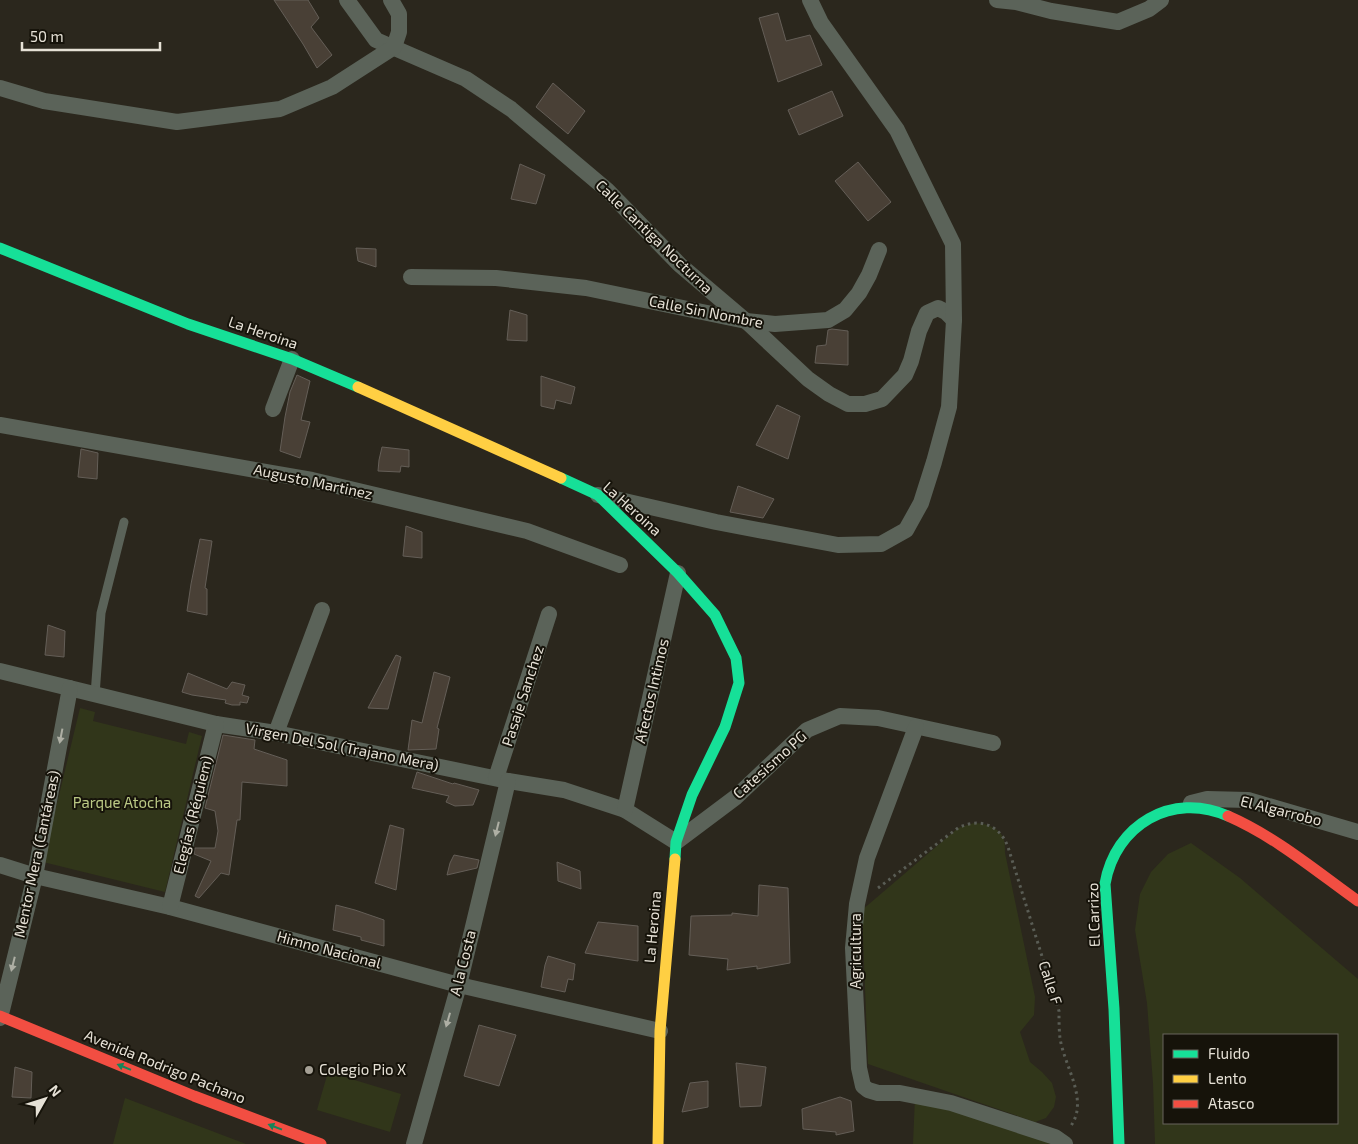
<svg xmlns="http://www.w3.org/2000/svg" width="1358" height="1144" viewBox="0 0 1358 1144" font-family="'Exo 2',sans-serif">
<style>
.green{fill:#31361a;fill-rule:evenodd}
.building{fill:#494036;stroke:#645e57}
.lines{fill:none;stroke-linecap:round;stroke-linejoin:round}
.path{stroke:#5a5d55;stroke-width:3;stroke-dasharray:2.5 4;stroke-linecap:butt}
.lane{stroke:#5b6359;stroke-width:9}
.street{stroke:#5b6359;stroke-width:16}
.fast{stroke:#16e098;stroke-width:11}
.slow{stroke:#ffcf43;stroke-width:11}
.jam{stroke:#f24e42;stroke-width:11}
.oneway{fill:#aeafa4}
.oneway2{fill:#168458}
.poi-dot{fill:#a5a095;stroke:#16130a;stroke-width:2}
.labels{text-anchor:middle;stroke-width:4;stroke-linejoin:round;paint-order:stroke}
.street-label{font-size:15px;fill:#e6e1d6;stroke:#16130a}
.park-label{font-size:15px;fill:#bbc985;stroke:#16130a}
.poi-label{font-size:15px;fill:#e6e1d6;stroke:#16130a;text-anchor:start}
</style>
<rect width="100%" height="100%" fill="#2b271d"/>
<g class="green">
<path d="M80,708l15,4 -2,9 93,23 3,-12 13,4 -37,156 -122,-30z"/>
<path d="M974,823c10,0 24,4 29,14 2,4 2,12 2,16l30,144 -1,18 -14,17 10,30 12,10 10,11 4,14 -2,10 -8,11 -11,4 -167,-58 -6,-154 96,-82z"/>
<path d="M1191,843l49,35 118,101v165h-203l-2,-61 -6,-80 -12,-73 5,-36 11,-22 17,-18zM1164,1035h173v88h-173z"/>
<path d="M328,1072l73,22 -11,38 -73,-22z"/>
<path d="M915,1097l132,45 2,2h-136z"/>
<path d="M125,1098l121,46h-133z"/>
</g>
<g class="building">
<path d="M274,0h34l11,18 -8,9 21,28 -15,13 -14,-24z"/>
<path d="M778,13l8,28 24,-6 12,30 -44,17 -19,-64z"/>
<path d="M553,83l32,28 -17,23 -32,-27z"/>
<path d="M832,91l11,25 -44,19 -11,-25z"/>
<path d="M858,162l33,40 -23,19 -33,-40z"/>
<path d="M520,164l25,11 -9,29 -25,-5z"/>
<path d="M356,248l20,1v18l-18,-6z"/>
<path d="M510,310l17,5v26l-20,-1z"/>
<path d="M832,329l16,2v34l-33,-2 2,-17 9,-1 2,-15z"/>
<path d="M297,375l13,6 -9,39 9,2 -10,36 -20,-7 5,-34 5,-25z"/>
<path d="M541,376l34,11 -4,17 -15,-4 -2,9 -13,-3z"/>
<path d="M777,405l23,11 -12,43 -32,-14z"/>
<path d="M382,447l27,3v17l-8,-1 -1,6 -22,-1 1,-11z"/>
<path d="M81,449l17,4 -1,26 -19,-2z"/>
<path d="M738,486l36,13 -11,19 -33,-6z"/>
<path d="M406,526l16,6v26l-19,-2z"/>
<path d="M200,539l12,2 -7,47 2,1v26l-20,-4 4,-27z"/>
<path d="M48,625l17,6 -1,26 -19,-2z"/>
<path d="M396,655l5,2 -13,52 -20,-1z"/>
<path d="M434,672l16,5 -13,51 2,1 -3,20 -28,1 4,-30 10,3z"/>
<path d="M188,673l39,16 5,-7 13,3 -3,10 7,2 -2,6 -7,-1v3h-8l-7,-2 1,-3 -34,-5 -10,-3z"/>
<path d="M223,735l32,5 -1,9 33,11v26l-45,-4 -2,38h-3l-8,55 -8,-2 -22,25 -4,-2 16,-35 -17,-7 1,-6h20l3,-17 -3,-20 -10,-3z"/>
<path d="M417,772l36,12 1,-1 25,7 -6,15 -18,1 -9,-4 3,-6 -37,-8z"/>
<path d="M390,825l14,4 -8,61 -21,-7z"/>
<path d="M454,855l25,5 -2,8 -30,7 3,-12z"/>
<path d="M557,862l23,9 1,18 -23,-8z"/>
<path d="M759,885l29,3 2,75 -33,6v-3l-30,4 1,-11 -39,-4 2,-39 41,-1v-2l26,3z"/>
<path d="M336,905l19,5 29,10v26l-23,-6v-3l-28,-7z"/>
<path d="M598,922l40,4v35l-53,-8z"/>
<path d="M548,956l27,8 -2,16 -5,-1 -3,13 -24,-5 4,-22z"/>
<path d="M479,1025l37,10 -17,51 -35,-10z"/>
<path d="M736,1063l30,4 -5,39 -21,1z"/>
<path d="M15,1067l17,5 -1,26 -19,-1z"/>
<path d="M708,1081v26l-26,5 8,-29z"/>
<path d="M840,1097l11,4 3,30 -18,4v-3l-33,-3 -1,-20z"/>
</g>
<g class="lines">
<path class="path" d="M878,888l80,-60c21,-11 42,-3 50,19l51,164c0,9 0,19 1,27 4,28 30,63 10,89"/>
<path class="lane" d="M95,695l6,-82 23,-91"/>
<g class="street">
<path d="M347,0l29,40 90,39 45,30 96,81 73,75 66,56 62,58 21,15 19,10h17l17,-5 23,-24 6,-14 8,-30 8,-18 11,-5 8,4 8,8"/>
<path d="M997,0l19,2 35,9 67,11 31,-13 12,-9"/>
<path d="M0,88l44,13 133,21 103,-13 52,-22 62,-40 5,-15v-18l-8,-14"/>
<path d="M411,277l85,1 90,10 160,33 29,3 53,-4 17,-10 14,-17 10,-18 10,-25"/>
<path d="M273,409l19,-50"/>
<path d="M0,425l312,55 215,51 93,34"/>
<path d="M598,495l118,27 122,23 43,-1 25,-14 15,-27 13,-41 15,-55 5,-87 -1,-76 -56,-114 -76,-107 -11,-23"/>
<path d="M0,671l216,53 60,9 232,48 56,9 61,20 51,32 60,-45 71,-67 33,-14 38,2 115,25"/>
<path d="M916,727l-49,131 -10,46 -4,44 6,120 4,18 5,4 10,3h22l51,10 104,34 10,7"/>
<path d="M276,733l46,-123"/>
<path d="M496,778l53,-164"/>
<path d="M1191,803l16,-4 41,1 110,32"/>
<path d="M625,810l53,-237"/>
<path d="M0,865l35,11 135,31 289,78 201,46"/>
<path d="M170,907l46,-183"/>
<path d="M0,1018l35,-142 35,-188"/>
<path d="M414,1144l45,-159 49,-204"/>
</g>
<g class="fast">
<path d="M0,248l188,76 104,35 66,28"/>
<path d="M561,478l37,17 80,78 37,42 21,43 3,25 -14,44 -33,68 -16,47 -1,17"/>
<path d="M1119,1144l-5,-135 -9,-125c10,-59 67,-93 123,-68"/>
</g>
<g class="slow">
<path d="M358,387l203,91"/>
<path d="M658,1144l2,-113 15,-172"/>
</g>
<g class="jam">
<path d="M1228,816c48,21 88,55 130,85"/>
<path d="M0,1016l194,80 127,48"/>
</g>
</g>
<defs><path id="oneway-solid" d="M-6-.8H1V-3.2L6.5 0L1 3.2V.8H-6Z" transform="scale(1.25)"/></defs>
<g class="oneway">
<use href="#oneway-solid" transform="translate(61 736) rotate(101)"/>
<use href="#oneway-solid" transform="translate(497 829) rotate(104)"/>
<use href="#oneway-solid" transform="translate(13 964) rotate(104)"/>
<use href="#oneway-solid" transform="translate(448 1020) rotate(106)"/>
</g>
<g class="oneway2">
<use href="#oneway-solid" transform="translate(124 1067) rotate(-158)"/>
<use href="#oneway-solid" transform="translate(275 1127) rotate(-159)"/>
</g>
<circle class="poi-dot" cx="309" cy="1070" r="5"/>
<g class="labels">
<g class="street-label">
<text transform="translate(654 237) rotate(44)" y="5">Calle Cantiga Nocturna</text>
<text transform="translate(706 312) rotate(11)" y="5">Calle Sin Nombre</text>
<text transform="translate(263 333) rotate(19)" y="5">La Heroina</text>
<text transform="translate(313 482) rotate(12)" y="5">Augusto Martinez</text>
<text transform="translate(632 509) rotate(42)" y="5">La Heroina</text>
<text transform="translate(652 691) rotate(-77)" y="5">Afectos Intimos</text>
<text transform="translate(523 696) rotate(-72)" y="5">Pasaje Sanchez</text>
<text transform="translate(342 747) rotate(11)" y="5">Virgen Del Sol (Trajano Mera)</text>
<text transform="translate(770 765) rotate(-42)" y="5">Catesismo PG</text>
<text transform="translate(1281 811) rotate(14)" y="5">El Algarrobo</text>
<text transform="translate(193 815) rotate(-76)" y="5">Elegías (Réquiem)</text>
<text transform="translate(37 854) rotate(-78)" y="5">Mentor Mera (Cantáreas)</text>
<text transform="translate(1094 915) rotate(-92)" y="5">El Carrizo</text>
<text transform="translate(653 927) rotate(-85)" y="5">La Heroina</text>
<text transform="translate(329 950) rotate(15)" y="5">Himno Nacional</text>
<text transform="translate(856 951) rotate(-90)" y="5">Agricultura</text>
<text transform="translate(463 963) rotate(-76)" y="5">A la Costa</text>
<text transform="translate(1050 983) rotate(72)" y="5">Calle F</text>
<text transform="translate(165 1067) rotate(22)" y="5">Avenida Rodrigo Pachano</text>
</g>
<g class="park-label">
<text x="122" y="808">Parque Atocha</text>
</g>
<g class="poi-label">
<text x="319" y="1075">Colegio Pio X</text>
</g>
</g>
<rect x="1163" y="1034" width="175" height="90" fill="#16130a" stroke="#69655c"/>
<rect x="1173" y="1050" width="25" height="8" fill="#16e098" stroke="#69655c"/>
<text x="1208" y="1059" font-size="15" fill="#e6e1d6">Fluido</text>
<rect x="1173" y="1075" width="25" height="8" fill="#ffcf43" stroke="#69655c"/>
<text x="1208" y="1084" font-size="15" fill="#e6e1d6">Lento</text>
<rect x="1173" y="1100" width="25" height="8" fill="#f24e42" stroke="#69655c"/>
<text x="1208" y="1109" font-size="15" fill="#e6e1d6">Atasco</text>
<g transform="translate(45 1099) rotate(51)" stroke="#16130a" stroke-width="4" paint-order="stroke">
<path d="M0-4L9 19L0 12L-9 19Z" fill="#e6e1d6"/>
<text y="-8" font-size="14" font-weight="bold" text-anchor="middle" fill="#e6e1d6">N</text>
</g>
<path d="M22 42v8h138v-8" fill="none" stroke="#e6e1d6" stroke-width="2.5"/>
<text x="30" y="42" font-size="15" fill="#e6e1d6" stroke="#16130a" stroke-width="4" paint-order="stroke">50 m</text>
</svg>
